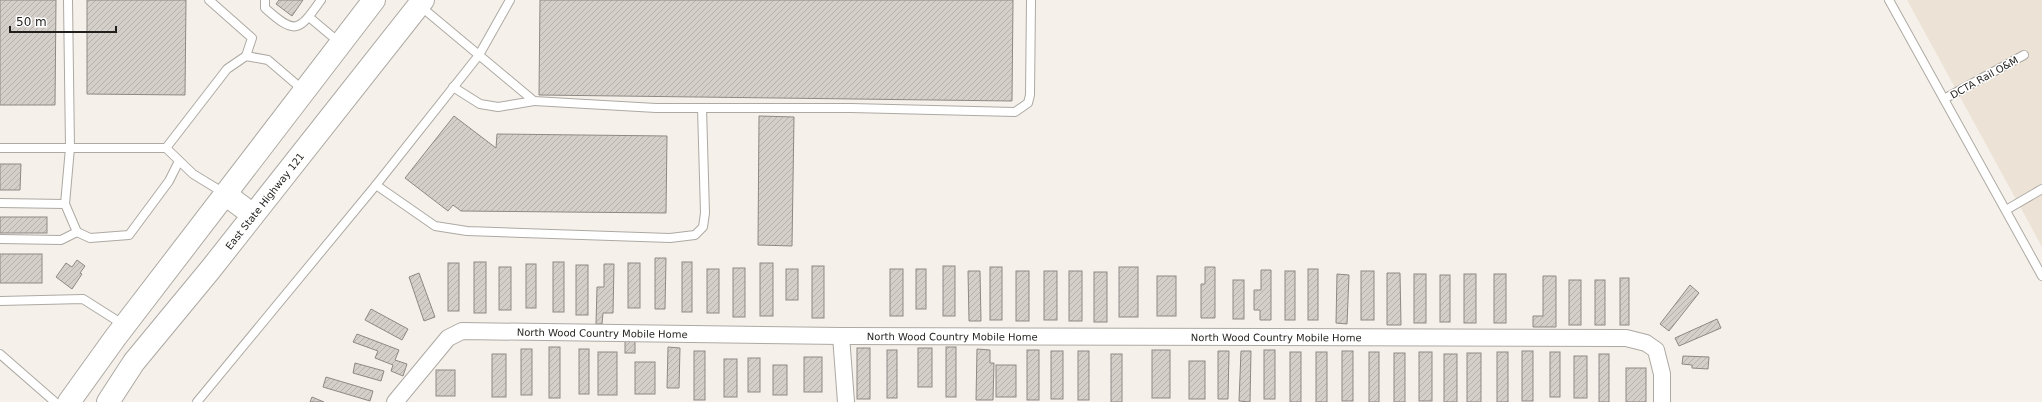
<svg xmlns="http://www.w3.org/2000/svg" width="2042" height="402" viewBox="0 0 2042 402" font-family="'DejaVu Sans',sans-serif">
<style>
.built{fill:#ece3d6}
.building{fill:url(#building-hatch);stroke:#8f8985}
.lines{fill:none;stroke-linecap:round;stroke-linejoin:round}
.lane-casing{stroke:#ada9a3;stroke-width:10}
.street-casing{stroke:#ada9a3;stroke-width:18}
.primary-casing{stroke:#ada9a3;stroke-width:24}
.lane{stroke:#fff;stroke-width:8}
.street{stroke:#fff;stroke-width:16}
.primary{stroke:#fff;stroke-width:22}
.labels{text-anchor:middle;stroke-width:3;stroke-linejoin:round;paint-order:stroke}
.street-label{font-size:10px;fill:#201f1c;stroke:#fff}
</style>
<defs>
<pattern id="building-hatch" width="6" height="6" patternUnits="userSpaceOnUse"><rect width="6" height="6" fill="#d5cfca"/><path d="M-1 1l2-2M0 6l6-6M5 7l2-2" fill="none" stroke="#b7b1ad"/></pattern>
</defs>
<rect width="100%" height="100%" fill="#f5f1ea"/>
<path class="built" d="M1907,0h135v247z"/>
<g class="building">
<path d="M0,0h56l-1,105h-55z"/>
<path d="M87,0h99l-1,95 -98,-1z"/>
<path d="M279,0h24l-11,16 -16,-12z"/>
<path d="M540,0h473l-1,101 -473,-6z"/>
<path d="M454,116l42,32 1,-14 170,2 -1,77 -205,-2 -8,-6 -5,6 -43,-33z"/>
<path d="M759,116l35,1 -2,129 -34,-1z"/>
<path d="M0,164h21l-1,26h-20z"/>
<rect x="0" y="217" width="47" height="16"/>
<rect x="0" y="254" width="42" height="29"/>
<path d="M655,258h11l-1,51h-10z"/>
<path d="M77,260l8,6 -5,7 2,1 -10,15 -16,-12 10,-14 6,4z"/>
<rect x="474" y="262" width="12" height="51"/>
<rect x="553" y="262" width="11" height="50"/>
<rect x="682" y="262" width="10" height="50"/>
<rect x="448" y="263" width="11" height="48"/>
<rect x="628" y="263" width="12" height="45"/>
<rect x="760" y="263" width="13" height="53"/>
<rect x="526" y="264" width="10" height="44"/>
<path d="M604,264h10l-1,49h-10l-1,11h-6l1,-37h7z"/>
<rect x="576" y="265" width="12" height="50"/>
<rect x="812" y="266" width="12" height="52"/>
<rect x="943" y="266" width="12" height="50"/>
<rect x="499" y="267" width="12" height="43"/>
<rect x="990" y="267" width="12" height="53"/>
<rect x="1119" y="267" width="19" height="50"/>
<path d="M1205,267h10v51h-14v-34h4z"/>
<rect x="733" y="268" width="12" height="49"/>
<rect x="707" y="269" width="12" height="44"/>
<rect x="786" y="269" width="12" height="31"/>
<rect x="890" y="269" width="13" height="47"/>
<rect x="916" y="269" width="10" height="40"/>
<rect x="1308" y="269" width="10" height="51"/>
<path d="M1261,270h10v50h-11v-10h-6v-20h7z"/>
<path d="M968,271h12l1,50h-12z"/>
<rect x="1016" y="271" width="13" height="50"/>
<rect x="1044" y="271" width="13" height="49"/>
<rect x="1069" y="271" width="13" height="50"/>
<rect x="1285" y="271" width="10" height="49"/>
<rect x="1361" y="271" width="13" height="49"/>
<rect x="1094" y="272" width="13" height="50"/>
<path d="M419,273l16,44 -11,4 -15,-44z"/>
<path d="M1387,273h13l1,52h-14z"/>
<path d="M1337,274l12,1 -2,49 -11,-1z"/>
<rect x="1414" y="274" width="12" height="49"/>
<rect x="1464" y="274" width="12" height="49"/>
<rect x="1494" y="274" width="12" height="49"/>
<rect x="1440" y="275" width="10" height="47"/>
<rect x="1157" y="276" width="19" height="40"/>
<path d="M1543,276h13v51h-23v-11h10z"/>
<rect x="1620" y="278" width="9" height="47"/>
<rect x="1233" y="280" width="11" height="39"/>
<rect x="1569" y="280" width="12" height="45"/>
<rect x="1595" y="280" width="10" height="45"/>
<path d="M1690,285l9,8 -30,38 -9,-7z"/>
<path d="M371,309l37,20 -6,11 -37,-20z"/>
<path d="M1717,319l4,9 -42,18 -4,-8z"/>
<path d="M357,334l42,16 -4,10 12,4 -4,12 -12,-5 2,-6 -18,-7 3,-7 -25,-9z"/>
<rect x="625" y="341" width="10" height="12"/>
<rect x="549" y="347" width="11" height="51"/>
<path d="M668,347l12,1 -1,40h-12z"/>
<rect x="946" y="347" width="10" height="50"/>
<rect x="857" y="348" width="13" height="51"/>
<rect x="918" y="348" width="14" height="39"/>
<rect x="521" y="349" width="11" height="46"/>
<rect x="579" y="349" width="10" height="45"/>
<path d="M977,349l13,1v13h4l-1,37h-17z"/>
<rect x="887" y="350" width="10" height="48"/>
<rect x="1027" y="350" width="12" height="50"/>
<rect x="1152" y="350" width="18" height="48"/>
<rect x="1264" y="350" width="11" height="49"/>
<rect x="694" y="351" width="11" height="49"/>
<rect x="1051" y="351" width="12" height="48"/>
<rect x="1078" y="351" width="11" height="49"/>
<path d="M1218,351h11l-1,48h-10z"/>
<path d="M1241,351h10l-1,51 -11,-1z"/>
<rect x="1342" y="351" width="11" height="50"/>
<rect x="1522" y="351" width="11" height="50"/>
<rect x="598" y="352" width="19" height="43"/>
<rect x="1290" y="352" width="11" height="50"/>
<rect x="1316" y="352" width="11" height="50"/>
<rect x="1369" y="352" width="10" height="50"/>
<rect x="1419" y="352" width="13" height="49"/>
<rect x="1497" y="352" width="11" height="50"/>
<rect x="1550" y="352" width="10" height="45"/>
<rect x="1394" y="353" width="11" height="49"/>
<rect x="1467" y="353" width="14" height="49"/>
<rect x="492" y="354" width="14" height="43"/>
<rect x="1111" y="354" width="11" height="48"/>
<rect x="1444" y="354" width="13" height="48"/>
<rect x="1599" y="354" width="10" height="48"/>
<rect x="1574" y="356" width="13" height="42"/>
<path d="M1683,356l26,1 -1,12 -16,-1v-3l-10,-1z"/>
<rect x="804" y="357" width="18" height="35"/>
<rect x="748" y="358" width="12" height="34"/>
<rect x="724" y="359" width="13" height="38"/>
<rect x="1189" y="361" width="16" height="38"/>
<rect x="635" y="362" width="20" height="32"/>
<path d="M355,363l29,8 -3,10 -28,-8z"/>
<rect x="773" y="365" width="14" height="30"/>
<rect x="996" y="365" width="20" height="32"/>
<rect x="1626" y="368" width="20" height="34"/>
<rect x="436" y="370" width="19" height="26"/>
<path d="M326,377l47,14 -3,10 -47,-14z"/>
<path d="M312,397l12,5h-14z"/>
</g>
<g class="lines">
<defs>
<g id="lane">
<path d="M209,0l43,38 -6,18"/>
<path d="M265,0v8c31,28 34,23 56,-8"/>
<path d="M1889,0l153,276"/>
<path d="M419,5l115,96 122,7h195l164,4 13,-9 2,-8 1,-95"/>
<path d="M309,17l31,26"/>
<path d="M453,87l27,17 18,3 36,-6"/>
<path d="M1944,99l80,-44"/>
<path d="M0,148h166l27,26 31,19"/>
<path d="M166,148l61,-79 19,-13 22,4 35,30"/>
<path d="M376,185l59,41 32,5 203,7 25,-3 8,-8 2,-14 -3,-105"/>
<path d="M0,203l65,1 12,28 13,6 39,-3 40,-54 10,-20"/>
<path d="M65,204l5,-56 -2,-148"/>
<path d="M2006,210l36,-21"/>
<path d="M0,239l61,1 16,-8"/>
<path d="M0,301l83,-2 41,26"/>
<path d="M0,354l55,48"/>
<path d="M197,402l179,-217 103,-130 31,-55"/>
</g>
<g id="street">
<path d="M841,336l5,66"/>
<path id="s1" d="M395,402l53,-64 14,-7 379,5 785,2 20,5 10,7 6,24v28"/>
</g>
<g id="primary">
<path d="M225,194l28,21"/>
<path d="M69,402l46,-64 259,-338"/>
<path id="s2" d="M108,402l26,-40 76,-92 213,-270"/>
</g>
</defs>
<use href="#lane" class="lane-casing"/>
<use href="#street" class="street-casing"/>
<use href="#primary" class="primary-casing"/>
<use href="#lane" class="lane"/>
<use href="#street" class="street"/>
<use href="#primary" class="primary"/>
</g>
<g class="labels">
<g class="street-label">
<text transform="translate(1984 77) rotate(-29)" y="4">DCTA Rail O&amp;M</text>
<text dy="4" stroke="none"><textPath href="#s2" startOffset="255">East State Highway 121</textPath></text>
<text dy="4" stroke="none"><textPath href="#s1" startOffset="239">North Wood Country Mobile Home</textPath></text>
<text dy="4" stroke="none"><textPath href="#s1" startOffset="589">North Wood Country Mobile Home</textPath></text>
<text dy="4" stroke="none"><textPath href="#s1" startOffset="913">North Wood Country Mobile Home</textPath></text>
</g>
</g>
<path d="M10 26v6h106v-6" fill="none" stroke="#201f1c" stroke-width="2"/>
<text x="16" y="26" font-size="12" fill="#201f1c" stroke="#ffffff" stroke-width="3" paint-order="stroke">50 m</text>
</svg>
